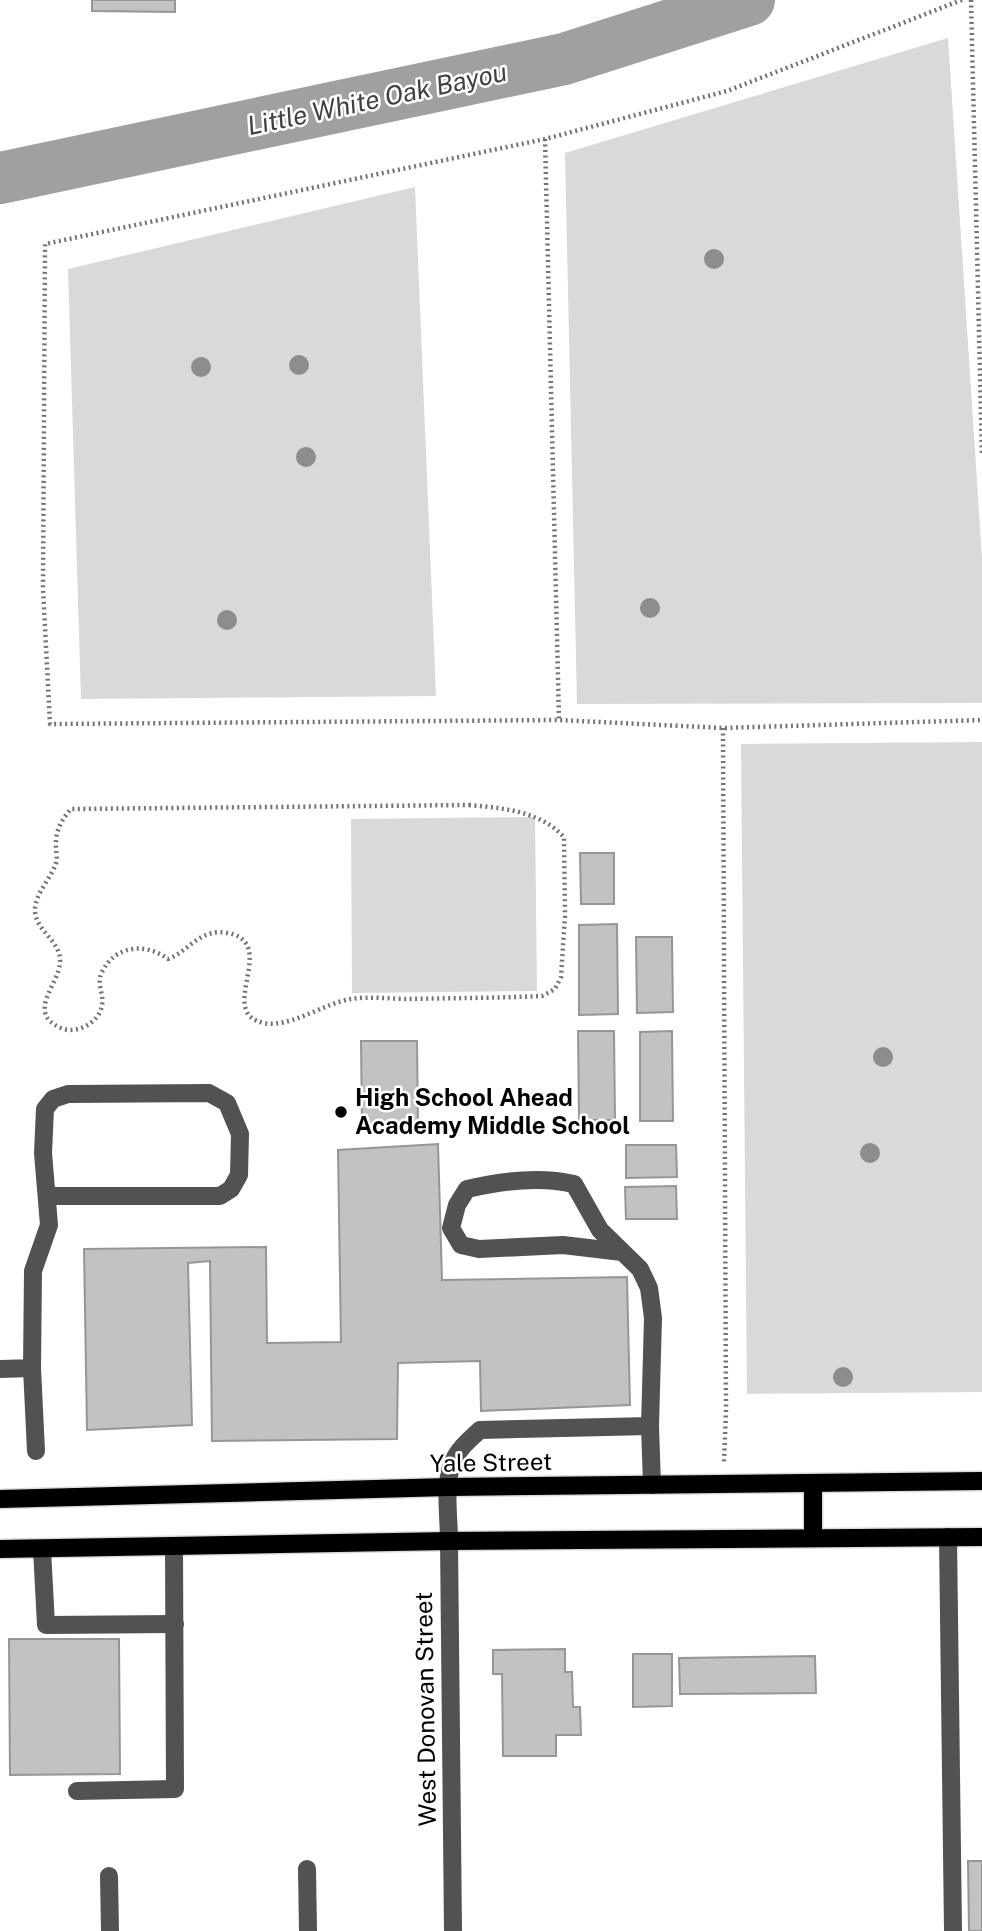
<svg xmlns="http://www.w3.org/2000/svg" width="982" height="1931" viewBox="0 0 982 1931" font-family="'Public Sans',sans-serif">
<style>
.green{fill:#d9d9d9}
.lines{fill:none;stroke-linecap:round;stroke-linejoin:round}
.river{stroke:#a0a0a0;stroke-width:52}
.building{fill:#c2c2c2;stroke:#969696;stroke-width:2}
.major-casing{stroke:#dbdbdb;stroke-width:21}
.path{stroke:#747474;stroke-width:4.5;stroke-dasharray:2 3.5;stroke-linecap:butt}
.minor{stroke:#525252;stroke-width:18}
.major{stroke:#000;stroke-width:18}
.tree{fill:#8d8d8d}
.poi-dot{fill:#000;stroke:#fff;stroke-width:2.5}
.labels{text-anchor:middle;stroke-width:5;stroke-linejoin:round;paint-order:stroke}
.poi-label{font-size:24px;font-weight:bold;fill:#000;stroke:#fff;text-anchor:start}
.street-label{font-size:24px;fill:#000;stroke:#fff}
.water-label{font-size:26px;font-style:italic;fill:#414141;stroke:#fff}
</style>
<rect width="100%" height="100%" fill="#fff"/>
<g class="green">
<path d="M948,38l34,520v145l-405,1 -12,-551z"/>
<path d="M415,187l21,509 -355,3 -13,-430z"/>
<path d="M982,742v650l-235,2 -6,-650z"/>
<path d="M535,817l2,174 -185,2 -1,-174z"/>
</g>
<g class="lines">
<path class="river" d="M0,178l564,-119 185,-59"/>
</g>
<g class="building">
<path d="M92,0h83v12l-83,-1z"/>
<path d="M580,853h34v51h-33z"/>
<path d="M617,924l1,90 -39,1v-90z"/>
<path d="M636,937h36l1,75 -36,1z"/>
<path d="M578,1031h36l1,89h-36z"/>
<path d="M672,1031l1,90h-33v-89z"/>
<path d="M361,1041h56l1,84 -56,1z"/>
<path d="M438,1144l4,136 185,-3 3,128 -149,6 -1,-50 -82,2 -1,76 -185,2 -2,-180 -22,2 4,162 -105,5 -3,-181 182,-2 1,96 74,-1 -3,-192z"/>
<path d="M626,1145h50l1,32 -51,1z"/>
<path d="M676,1186l1,33h-51l-1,-32z"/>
<path d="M9,1639h110l1,135 -110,1z"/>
<path d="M565,1649v23h7l1,35h7l1,28h-25v21h-53l-1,-82h-9v-24z"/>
<path d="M633,1654h39v52l-39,1z"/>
<path d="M815,1656l1,37 -136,1 -1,-36z"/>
<path d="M968,1861h14v70h-13z"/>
</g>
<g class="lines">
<defs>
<g id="major">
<path d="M813,1483v55"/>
<path d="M0,1499l449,-12 533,-6"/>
<path d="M0,1549l449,-8 533,-4"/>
</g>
</defs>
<use href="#major" class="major-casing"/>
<g class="path">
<path d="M962,0l-235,91 -182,48 -500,105 -2,344 7,136 509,-4 164,8 259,-8"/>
<path d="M971,0l11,456"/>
<path d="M545,139l14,581"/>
<path d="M723,728l3,683 -2,51"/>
<path d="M469,805c34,3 71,6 95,32l1,79 -4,61 -6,12 -13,7c-44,2 -88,2 -133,3 -18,0 -40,-3 -58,0 -27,4 -60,29 -87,24 -45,-9 6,-68 -25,-86 -6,-4 -19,-6 -26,-4 -18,3 -28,20 -45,26 -23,-17 -54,-14 -67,15 -4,11 3,20 1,31 -2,17 -25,30 -41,23 -35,-15 -3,-42 -1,-65 2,-21 -23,-31 -25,-51 -1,-18 16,-33 21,-49 2,-7 -1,-14 0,-21 0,-13 7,-24 15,-33z"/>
</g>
<g class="minor">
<path d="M622,1252l-59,-7 -84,4 -18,-4 -10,-17 6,-23 10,-16c34,-8 73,-13 107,-5l26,46 40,39 9,19 4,30 -3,108 2,59"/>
<path d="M32,1368l4,83"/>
<path d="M0,1369l32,-1 1,-97 16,-46 -6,-72 2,-44 8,-10 15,-5 141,-1 18,10 13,31 -1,41 -8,14 -11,7h-173"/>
<path d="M948,1537l5,394"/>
<path d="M42,1549l4,76 129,-1"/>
<path d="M77,1791l98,-2 -1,-243"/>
<path d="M307,1869l1,62"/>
<path d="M109,1876l1,55"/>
<path d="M453,1931l-4,-390c0,-23 -5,-55 3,-77 5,-14 17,-24 28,-34l170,-4"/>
</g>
<use href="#major" class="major"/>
</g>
<g class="tree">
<circle cx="714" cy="259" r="10"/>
<circle cx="299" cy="365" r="10"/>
<circle cx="201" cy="367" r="10"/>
<circle cx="306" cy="457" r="10"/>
<circle cx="650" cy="608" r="10"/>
<circle cx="227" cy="620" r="10"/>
<circle cx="883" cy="1057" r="10"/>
<circle cx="870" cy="1153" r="10"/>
<circle cx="843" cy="1377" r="10"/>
</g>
<circle class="poi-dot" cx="341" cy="1112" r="7"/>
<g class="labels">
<g class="poi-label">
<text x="355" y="1106">High School Ahead<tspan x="355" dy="28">Academy Middle School</tspan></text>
</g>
<g class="street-label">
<text transform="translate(491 1463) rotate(-1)" y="8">Yale Street</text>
<text transform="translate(426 1709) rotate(-91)" y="8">West Donovan Street</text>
</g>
<g class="water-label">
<text transform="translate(377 99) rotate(-12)" y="9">Little White Oak Bayou</text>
</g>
</g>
</svg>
